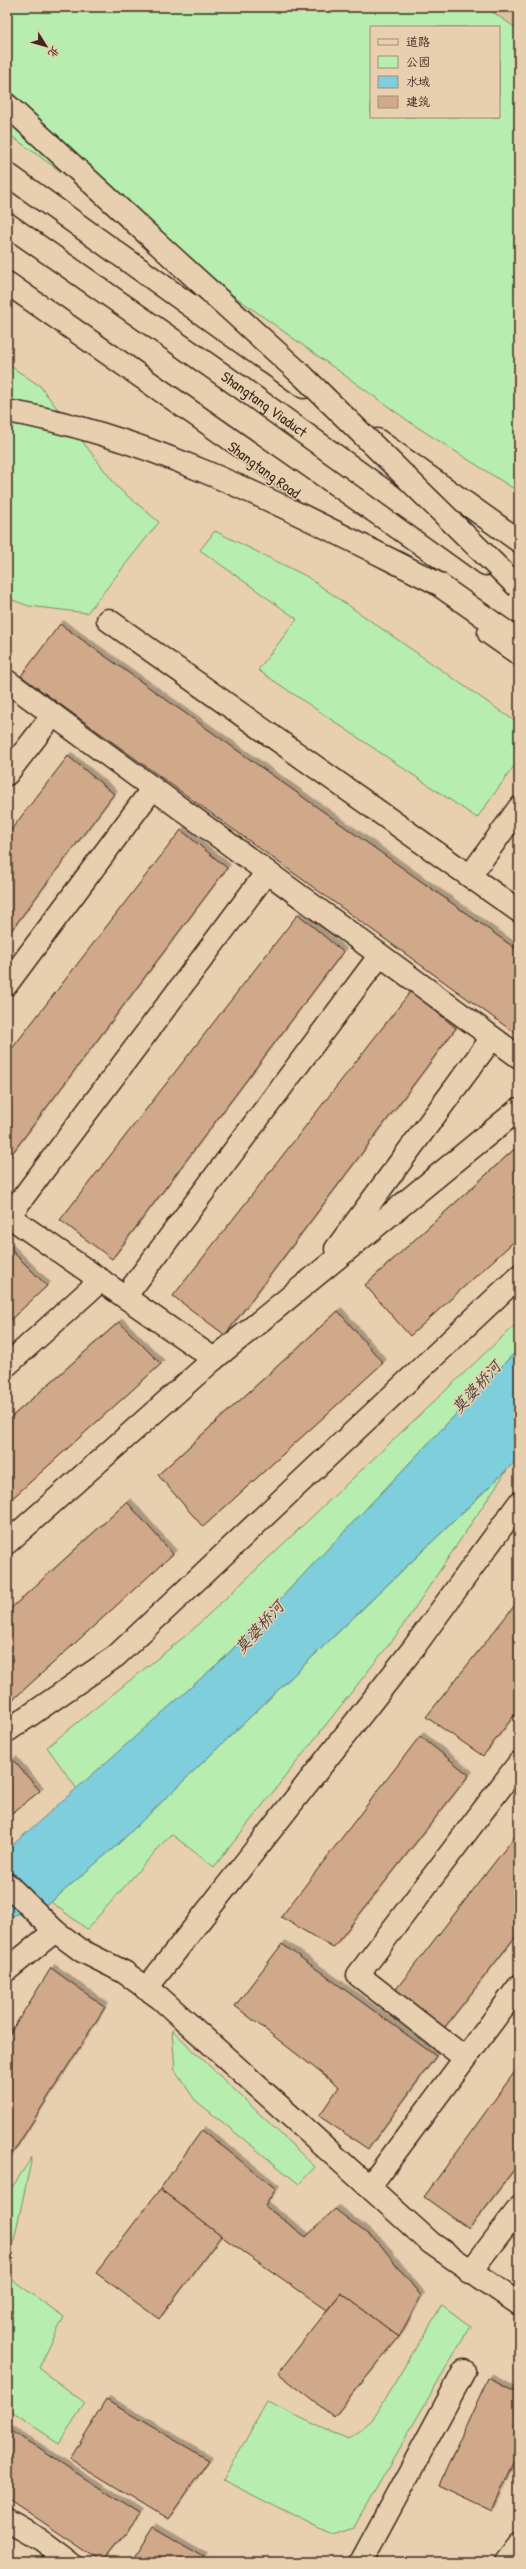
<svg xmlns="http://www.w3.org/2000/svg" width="526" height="2569" viewBox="0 0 526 2569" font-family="'Patrick Hand','LXGW WenKai TC',sans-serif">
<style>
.built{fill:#dec0a2}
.green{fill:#b7edaf;stroke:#798c66;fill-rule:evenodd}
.water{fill:#7fcedc;stroke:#648c90}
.building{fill:#d0a88a;stroke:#3b2a1e;filter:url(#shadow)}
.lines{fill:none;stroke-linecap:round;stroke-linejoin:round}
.minor-casing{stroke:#3b2a1e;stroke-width:25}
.major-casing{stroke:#3b2a1e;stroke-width:25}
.highway-casing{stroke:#3b2a1e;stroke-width:25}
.minor{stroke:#e8cfb0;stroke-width:22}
.major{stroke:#e8cfb0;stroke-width:22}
.highway{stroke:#e8cfb0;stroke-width:22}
.highway-bridge-casing{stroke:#3b2a1e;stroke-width:25;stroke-linecap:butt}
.highway-bridge{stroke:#e8cfb0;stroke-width:22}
.labels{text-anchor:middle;stroke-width:3;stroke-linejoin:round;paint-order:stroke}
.street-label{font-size:15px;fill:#3b2a1e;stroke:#e8cfb0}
.water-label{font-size:16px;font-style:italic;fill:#45433a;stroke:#e8cfb0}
</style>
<defs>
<filter id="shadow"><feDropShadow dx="3.5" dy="-3.5" stdDeviation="0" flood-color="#0004"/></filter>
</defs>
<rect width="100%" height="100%" fill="#e8cfb0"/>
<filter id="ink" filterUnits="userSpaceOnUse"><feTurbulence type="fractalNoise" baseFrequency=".025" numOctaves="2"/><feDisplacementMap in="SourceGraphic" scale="8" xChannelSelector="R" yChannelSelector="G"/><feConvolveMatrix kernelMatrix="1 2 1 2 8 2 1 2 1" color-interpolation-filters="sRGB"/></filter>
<g filter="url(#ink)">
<path class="built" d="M485,7h34v23z"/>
<g class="green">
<path d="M7,7h478l34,23v462l-105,-67 -407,-292zM371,27h128v90h-128z"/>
<path d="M7,364l33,22 78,102 41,34 -72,91 -58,-7 -22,-8z"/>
<path d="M215,531l91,45 213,148v35l-42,59 -219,-148 39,-51 -97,-69z"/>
<path d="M519,1321v27l-295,310 -147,131 -30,-42 142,-114z"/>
<path d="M507,1470l-109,163 -184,234 -43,-33 -84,95 -36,-27 65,-56z"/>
<path d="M172,2030l143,137 -16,17 -104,-84 -20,-30z"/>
<path d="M32,2157l-25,115v-77z"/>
<path d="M7,2276l57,41 -25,51 46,35 -26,40 -52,-34z"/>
<path d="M442,2305l28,21 -116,201 -20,7 -16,-6 -95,-48 44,-78 81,38 24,-20z"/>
</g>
<path class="water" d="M519,1348v110l-403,388 -65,56 -44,16v-68l217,-192z"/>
<g class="building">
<path d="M60,624l459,327v85l-498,-360z"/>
<path d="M68,756l46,38 -107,142v-101z"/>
<path d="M181,830l46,38 -220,292v-105z"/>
<path d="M298,914l45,38 -231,307 -52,-39z"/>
<path d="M411,991l45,37 -231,307 -52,-39z"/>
<path d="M519,1145v92l-109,99 -45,-51z"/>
<path d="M7,1246l40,40 -40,37z"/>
<path d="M338,1311l45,52 -180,164 -45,-52z"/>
<path d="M119,1322l42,42 -154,139v-82z"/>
<path d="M127,1502l46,52 -166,151v-93z"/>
<path d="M519,1600v109l-36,47 -57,-39z"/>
<path d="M420,1736l49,39 -136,173 -52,-31z"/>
<path d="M13,1760l27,31 -29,23 -4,-5v-45z"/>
<path d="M519,1831v101l-78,100 -51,-35z"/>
<path d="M282,1944l154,112 -68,93 -49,-33 20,-29 -104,-81z"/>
<path d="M51,1968l54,39 -98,155v-124z"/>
<path d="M519,2066v97l-50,66 -45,-32z"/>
<path d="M202,2130l74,59 -11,17 41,31 29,-28 44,34 42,53 -22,41 -58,-44 -14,17 -106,-74 -61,-47z"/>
<path d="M160,2189l61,47 -62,83 -63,-46z"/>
<path d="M341,2293l58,44 -65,80 -56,-44z"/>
<path d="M488,2378l31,16v58l-27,58 -53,-25z"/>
<path d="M106,2400l103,60 -41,59 -98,-60z"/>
<path d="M7,2428l133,86 -38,48 -95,-64z"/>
<path d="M154,2527l50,29 -4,6h-68z"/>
</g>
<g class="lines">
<defs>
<g id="minor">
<path d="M108,620l411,291"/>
<path d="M7,681l512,376"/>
<path d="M7,774l46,-59"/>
<path d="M470,876l49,-68"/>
<path d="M7,984l146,-196"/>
<path d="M7,1215l207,144"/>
<path d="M9,1216l258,-344"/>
<path d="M336,1249l156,-211"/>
<path d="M125,1297l255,-342"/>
<path d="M7,1365l94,-85"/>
<path d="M7,1543l207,-184 305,-250"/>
<path d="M7,1731l109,-75 403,-380"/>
<path d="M7,1884l48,47"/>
<path d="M7,1970l48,-39 27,20 42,21 36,26 271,245 88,61"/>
<path d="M146,1989l266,-339 107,-147"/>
<path d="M465,2058l-107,-83 161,-212"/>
<path d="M370,2186l149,-200"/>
<path d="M470,2272l49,-64"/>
<path d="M7,2521l35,20 28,21"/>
<path d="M361,2562l103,-191"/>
<path d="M506,2562l13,-17"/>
</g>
<g id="major">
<path d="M7,174l297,213"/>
<path d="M377,440l142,101"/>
<path d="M489,633l30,21"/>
</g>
<g id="highway">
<path d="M7,105l149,137"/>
<path id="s1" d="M7,224l236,165 243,175"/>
<path d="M7,283l512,358"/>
</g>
</defs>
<use href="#minor" class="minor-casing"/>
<use href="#major" class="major-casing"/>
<use href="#highway" class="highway-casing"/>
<use href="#minor" class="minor"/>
<use href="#major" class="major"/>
<use href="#highway" class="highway"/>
<defs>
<g id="highway-bridge">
<path d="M156,242l148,135 214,210"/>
<path d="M7,411c154,27 295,105 434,174"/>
</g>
</defs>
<use href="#highway-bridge" class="highway-bridge-casing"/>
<use href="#highway-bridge" class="highway-bridge"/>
</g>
</g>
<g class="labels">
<g class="street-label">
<text dy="5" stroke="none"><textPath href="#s1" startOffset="314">Shangtang Viaduct</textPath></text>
<text transform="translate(264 470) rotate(36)" y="5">Shangtang Road</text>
</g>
<g class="water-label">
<text transform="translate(476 1387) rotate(-48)" y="6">莫婆桥河</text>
<text transform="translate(259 1627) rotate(-48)" y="6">莫婆桥河</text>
</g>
</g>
<rect width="526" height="2569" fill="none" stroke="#e8cfb0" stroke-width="24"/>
<rect x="12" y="12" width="502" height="2545" fill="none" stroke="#3b2a1e" stroke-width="1.5" filter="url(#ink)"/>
<rect x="370" y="26" width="130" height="92" fill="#e8cfb0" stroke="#a38d76"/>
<rect x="378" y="39" width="20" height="6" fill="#e8cfb0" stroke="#a38d76"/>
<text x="406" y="46" font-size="12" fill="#3b2a1e">道路</text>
<rect x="378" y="56" width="20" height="12" fill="#b7edaf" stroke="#a38d76"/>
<text x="406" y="66" font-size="12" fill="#3b2a1e">公园</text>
<rect x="378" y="76" width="20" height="12" fill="#7fcedc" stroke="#a38d76"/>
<text x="406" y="86" font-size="12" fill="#3b2a1e">水域</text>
<rect x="378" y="96" width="20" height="12" fill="#d0a88a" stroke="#a38d76"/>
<text x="406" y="106" font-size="12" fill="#3b2a1e">建筑</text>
<g transform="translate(46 46) rotate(127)" stroke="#e8cfb0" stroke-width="3" paint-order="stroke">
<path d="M0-3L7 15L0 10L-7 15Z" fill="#3b2a1e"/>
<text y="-6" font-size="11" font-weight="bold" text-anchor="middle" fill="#3b2a1e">北</text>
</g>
</svg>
